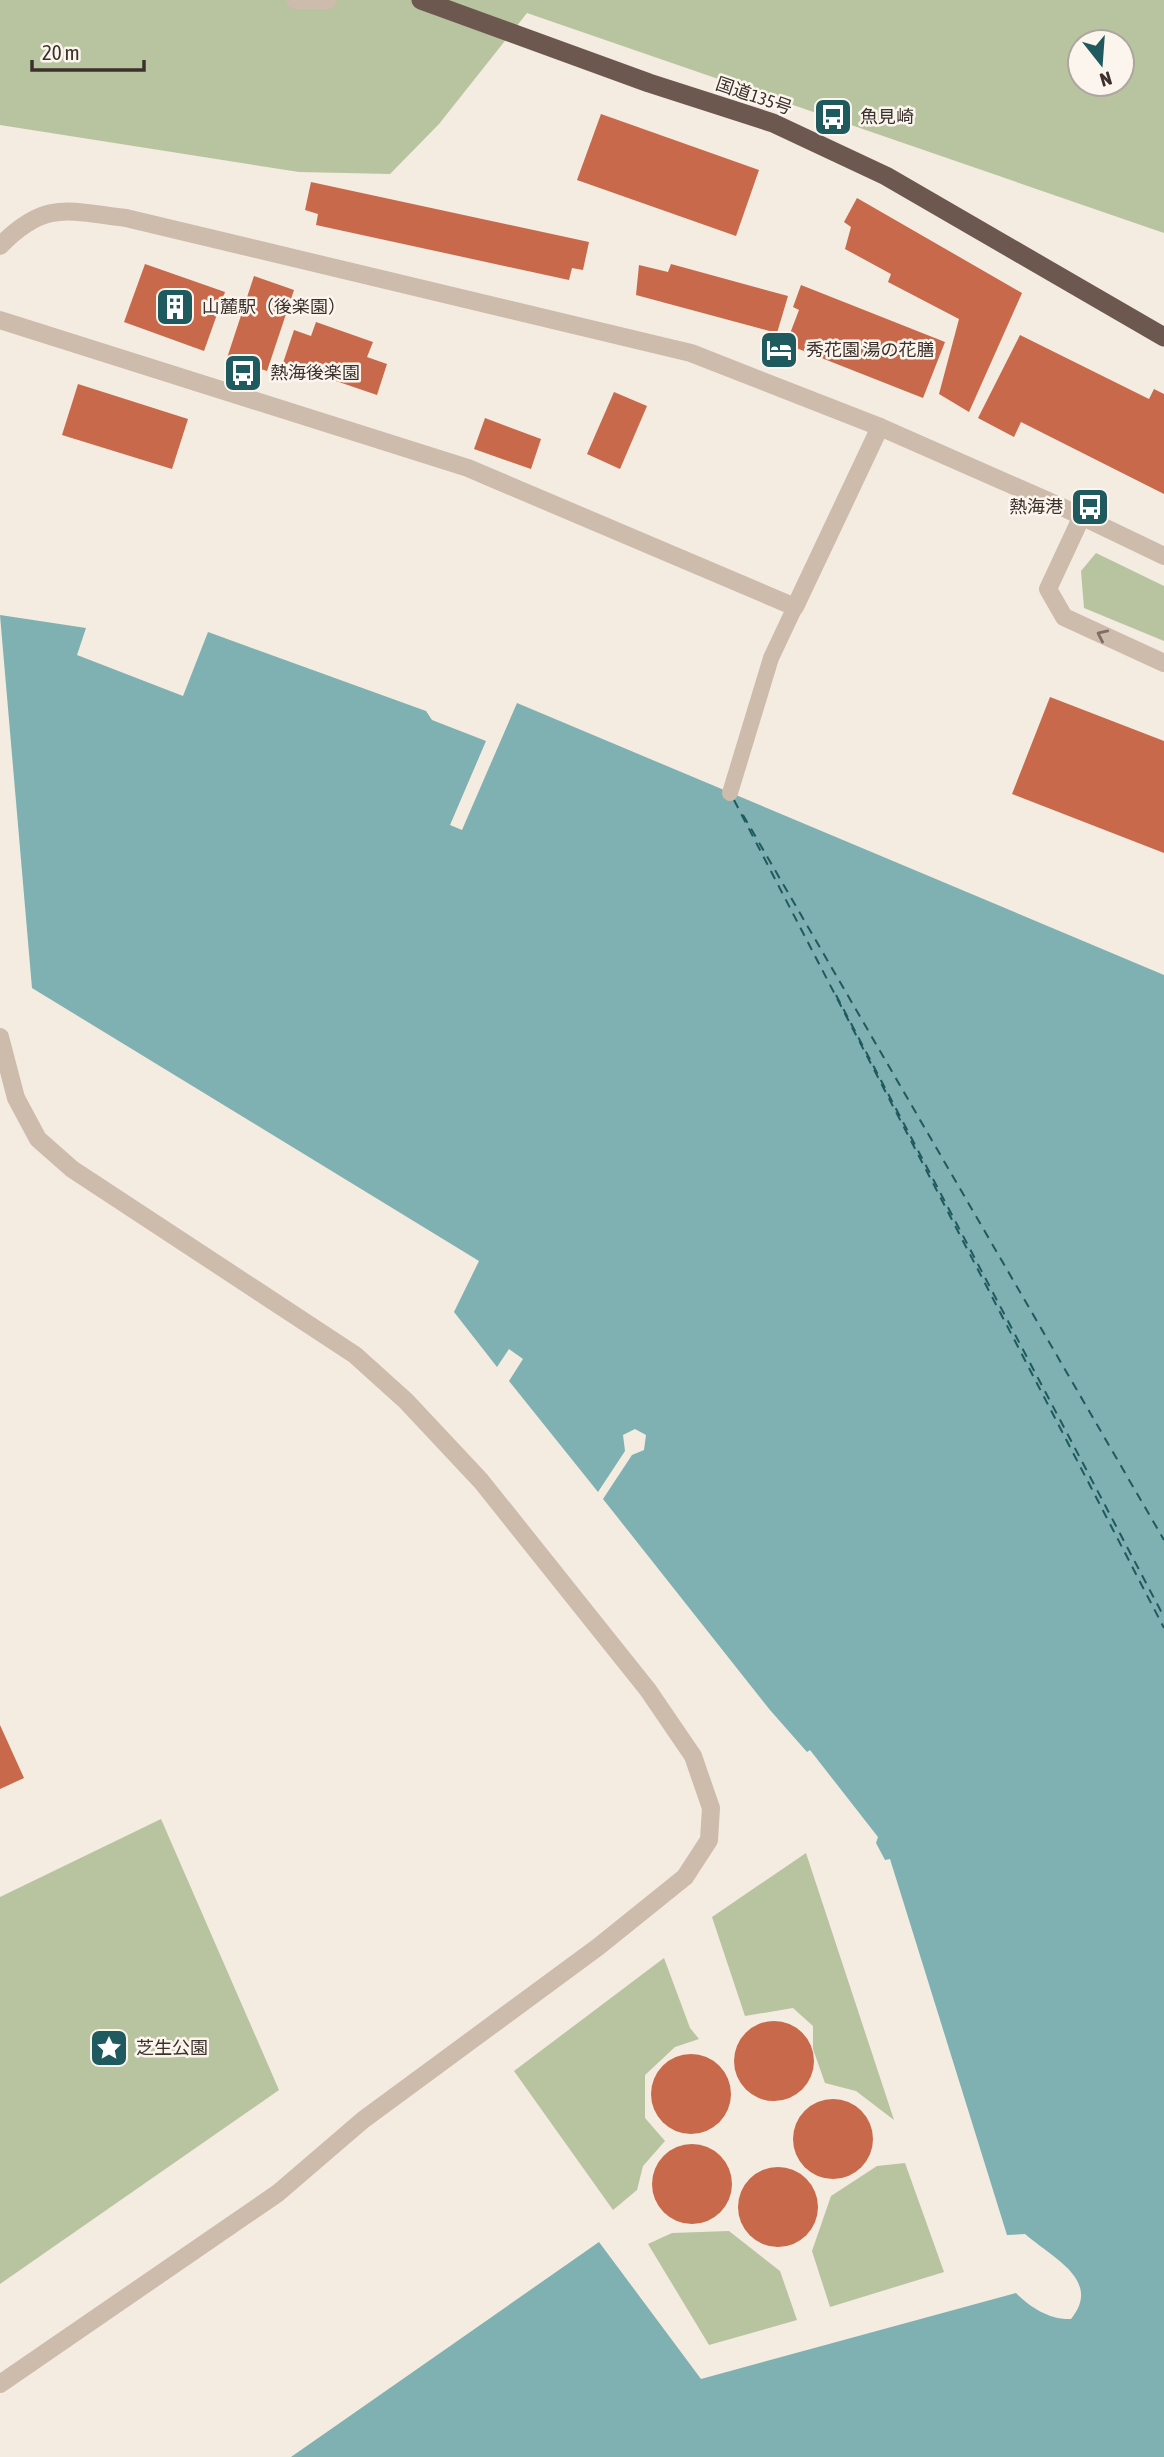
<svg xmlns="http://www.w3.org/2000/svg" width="1164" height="2457" viewBox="0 0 1164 2457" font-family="'Asap Condensed','Noto Sans JP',sans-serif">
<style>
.green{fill:#b8c4a0;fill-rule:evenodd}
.water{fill:#7fb0b2}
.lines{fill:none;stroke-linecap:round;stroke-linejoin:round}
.ferry{stroke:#1f5a5e;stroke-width:2;stroke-dasharray:9 7;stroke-linecap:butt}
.building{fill:#c8694b}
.service{stroke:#cdbbac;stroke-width:16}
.minor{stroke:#cdbbac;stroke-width:18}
.tertiary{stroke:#cdbbac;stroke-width:18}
.trunk{stroke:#6c584f;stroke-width:19}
.oneway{stroke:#7d6f65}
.labels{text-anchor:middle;stroke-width:5;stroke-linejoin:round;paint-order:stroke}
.street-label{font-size:18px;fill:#3b302b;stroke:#fbf5ee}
.poi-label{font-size:18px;fill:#3b302b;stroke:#fbf5ee;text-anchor:start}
</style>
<rect width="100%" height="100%" fill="#f4ebe1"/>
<g class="green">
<path d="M0,0h1164v233l-637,-220 -88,111 -49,50 -91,-2 -299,-47zM1080,42h42v42h-42z"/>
<path d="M1096,553l68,33v55l-80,-33 -3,-37z"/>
<path d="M161,1819l118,271 -279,194v-387z"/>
<path d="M806,1853l88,267 -38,-29 -31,-8 -12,-34v-23l-20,-18 -48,8 -33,-99z"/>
<path d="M664,1958l26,70 9,11 -24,8 -30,28v43l20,23 -22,25 -6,24 -24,20 -99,-139z"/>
<path d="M905,2163l39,109 -114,35 -18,-56 19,-55 46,-30z"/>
<path d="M729,2231l51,40 17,49 -88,25 -61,-101 24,-11z"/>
</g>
<path class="water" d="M0,615l86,13 -9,27 106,41 25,-64 218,79 6,9 54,21 -36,84 12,5 55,-127 647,272v1482h-873l308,-215 102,137 315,-86c15,15 34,27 55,26 32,-39 -20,-62 -46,-85l-18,1 -117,-376 -5,1 -9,-17 2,-6 -68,-87 -3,2 -37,-42 -167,-211 29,-44 12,-5 2,-15 -11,-6 -12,6 2,16 -27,41 -89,-111 14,-22 -14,-10 -12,18 -43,-55 25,-51 -447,-273z"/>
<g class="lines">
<g class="ferry">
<path d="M734,800l430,828"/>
<path d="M743,815l421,725"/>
<path d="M836,995l328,622"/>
</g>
</g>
<g class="building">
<path d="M601,114l158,56 -23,66 -159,-56z"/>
<path d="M311,182l278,60 -6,28 -11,-2 -3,12 -253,-55 2,-11 -13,-4z"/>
<path d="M857,198l165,95 -53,119 -30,-18 20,-75 -71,-37 3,-8 -46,-25 6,-22 -7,-5z"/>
<path d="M145,264l80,28 -21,59 -80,-29z"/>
<path d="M671,264l117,32 -11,37 -141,-38 3,-30 29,7z"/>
<path d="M254,276l40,14 -27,81 -40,-13z"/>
<path d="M801,285l144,57 -22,56 -137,-54 13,-34 -6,-3z"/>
<path d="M316,322l57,20 -6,15 20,7 -10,31 -94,-32 11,-33 17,6z"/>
<path d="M1020,335l129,64 5,-10 10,5v100l-143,-72 -7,15 -36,-19z"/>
<path d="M78,384l110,35 -16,50 -110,-34z"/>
<path d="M614,392l33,14 -27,63 -33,-15z"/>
<path d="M485,418l56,21 -10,30 -57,-20z"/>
<path d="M1050,697l114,44v112l-152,-59z"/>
<path d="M0,1725l24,53 -24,11z"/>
<circle cx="774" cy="2061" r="40"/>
<circle cx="691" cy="2094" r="40"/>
<circle cx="833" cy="2139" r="40"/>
<circle cx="692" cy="2184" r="40"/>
<circle cx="778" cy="2207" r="40"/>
</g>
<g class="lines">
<path class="service" d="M730,793l41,-135 24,-51"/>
<g class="minor">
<path d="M295,0h33"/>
<path d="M0,320l468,148 327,139 85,-180"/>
<path d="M1082,516l-34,73 16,28 100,46"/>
</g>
<g class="tertiary">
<path d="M0,246c45,-46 67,-35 126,-28l565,135 189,74 184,81 100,48"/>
<path d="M0,1037l16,61 22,41 34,30 283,186 51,46 75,80 167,209 45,66 18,52 -2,32 -24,37 -87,70 -235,173 -85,73 -278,191"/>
</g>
<path class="trunk" d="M421,0l228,83 124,40 113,53 278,161"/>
</g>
<defs><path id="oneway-chevron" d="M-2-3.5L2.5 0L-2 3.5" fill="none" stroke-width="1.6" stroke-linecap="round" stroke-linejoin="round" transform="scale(1.75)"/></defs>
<use class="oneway" href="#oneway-chevron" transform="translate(1102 635) rotate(-155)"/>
<defs>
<symbol id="bus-square" viewBox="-11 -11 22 22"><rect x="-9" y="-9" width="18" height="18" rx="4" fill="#1f5a5e" stroke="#fbf5ee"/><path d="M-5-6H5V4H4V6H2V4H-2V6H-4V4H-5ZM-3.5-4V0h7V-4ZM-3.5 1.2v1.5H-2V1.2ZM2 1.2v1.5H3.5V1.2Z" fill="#fff"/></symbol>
<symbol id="building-square" viewBox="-11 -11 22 22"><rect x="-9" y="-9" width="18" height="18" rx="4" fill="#1f5a5e" stroke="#fbf5ee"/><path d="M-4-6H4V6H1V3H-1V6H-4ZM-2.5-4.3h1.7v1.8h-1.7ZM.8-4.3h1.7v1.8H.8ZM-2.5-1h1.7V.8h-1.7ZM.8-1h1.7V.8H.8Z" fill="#fff"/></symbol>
<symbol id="hotel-square" viewBox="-11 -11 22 22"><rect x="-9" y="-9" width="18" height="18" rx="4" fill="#1f5a5e" stroke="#fbf5ee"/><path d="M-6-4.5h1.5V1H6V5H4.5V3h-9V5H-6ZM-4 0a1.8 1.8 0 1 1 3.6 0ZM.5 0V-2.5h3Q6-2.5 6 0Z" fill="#fff"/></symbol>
<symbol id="sight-square" viewBox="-11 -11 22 22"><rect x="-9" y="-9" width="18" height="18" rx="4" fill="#1f5a5e" stroke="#fbf5ee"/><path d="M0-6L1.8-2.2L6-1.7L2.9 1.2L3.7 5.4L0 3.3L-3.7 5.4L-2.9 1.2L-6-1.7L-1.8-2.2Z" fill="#fff"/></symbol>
</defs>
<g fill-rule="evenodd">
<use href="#bus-square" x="811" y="95" width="44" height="44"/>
<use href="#building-square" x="153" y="285" width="44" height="44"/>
<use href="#hotel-square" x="757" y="328" width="44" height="44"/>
<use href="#bus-square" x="221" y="351" width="44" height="44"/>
<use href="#bus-square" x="1068" y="485" width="44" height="44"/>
<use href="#sight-square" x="87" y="2026" width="44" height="44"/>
</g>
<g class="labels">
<g class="street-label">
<text transform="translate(754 96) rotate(19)" y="6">国道135号</text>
</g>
<g class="poi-label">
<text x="860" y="123">魚見崎</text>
<text x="202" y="313">山麓駅（後楽園）</text>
<text x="806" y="356">秀花園 湯の花膳</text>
<text x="270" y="379">熱海後楽園</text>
<text x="1063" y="513" text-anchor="end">熱海港</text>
<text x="136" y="2054">芝生公園</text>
</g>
</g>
<g transform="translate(1101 63) rotate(163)"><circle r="33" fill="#fbf5ee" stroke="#aea6a0" stroke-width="2"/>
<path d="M0-5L12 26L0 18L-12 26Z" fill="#1f5a5e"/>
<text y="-10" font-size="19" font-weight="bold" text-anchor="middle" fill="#3b302b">N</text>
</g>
<path d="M32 60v10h112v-10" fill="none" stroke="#3b302b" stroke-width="3.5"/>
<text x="42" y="60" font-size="21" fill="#3b302b" stroke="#fbf5ee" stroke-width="5" paint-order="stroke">20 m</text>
</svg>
